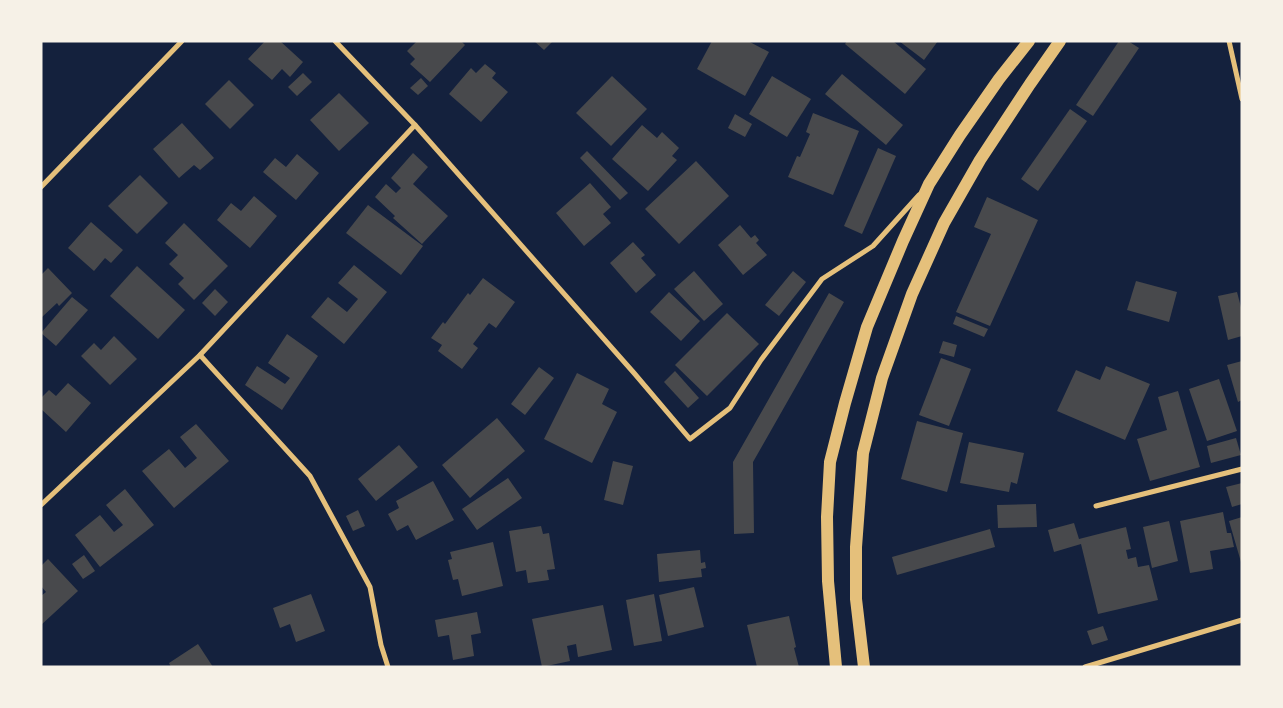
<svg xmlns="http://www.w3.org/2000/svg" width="1283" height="708" viewBox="0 0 1283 708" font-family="Arial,sans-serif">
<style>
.building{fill:#48494c}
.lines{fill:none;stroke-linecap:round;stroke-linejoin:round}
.minor{stroke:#e5c07b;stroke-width:5}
.primary{stroke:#e5c07b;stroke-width:12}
</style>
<rect width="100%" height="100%" fill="#14213d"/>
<g class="building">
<path d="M265,41h15l23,21 -13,15 -8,-8 -10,11 -24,-21z"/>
<path d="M417,41h44l4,4 -35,37 -20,-18 5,-5 -8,-8z"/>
<path d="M534,41h19l-9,9z"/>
<path d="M712,41h36l21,11 -24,44 -48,-27z"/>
<path d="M847,41h46l33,28 -21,25 -60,-50z"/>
<path d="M899,41h39l-14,19z"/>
<path d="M1119,41h9l11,7 -46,68 -17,-11z"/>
<path d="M485,64l11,9 -4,5 16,14 -27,30 -32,-28 22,-26 5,5z"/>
<path d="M303,73l9,9 -15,14 -9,-9z"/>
<path d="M842,74l61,51 -17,20 -61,-51z"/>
<path d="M612,76l35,33 -36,37 -35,-33z"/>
<path d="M772,76l39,23 -24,38 -38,-23z"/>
<path d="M421,78l7,8 -10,9 -8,-7z"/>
<path d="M229,80l25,25 -24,24 -25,-25z"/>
<path d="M339,93l30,30 -30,28 -29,-31z"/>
<path d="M1070,109l17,12 -49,70 -17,-12z"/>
<path d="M813,113l46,18 -26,64 -45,-18 9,-21 3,1 10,-23 -4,-2z"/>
<path d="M735,114l17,10 -7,13 -17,-9z"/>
<path d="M182,123l32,35 -14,12 -6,-5 -15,13 -26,-29z"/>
<path d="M642,125l15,13 5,-6 17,16 -7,8 5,4 -29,31 -36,-32z"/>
<path d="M878,148l18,8 -34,78 -18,-8z"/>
<path d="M587,151l41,42 -8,7 -40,-42z"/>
<path d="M413,153l15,14 -15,17 35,32 -26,28 -29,-26 2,-2 -20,-19 11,-13 10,9 5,-5 -10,-10z"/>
<path d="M297,154l22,19 -23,27 -33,-28 12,-14 11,9z"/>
<path d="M696,161l33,35 -50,48 -34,-35z"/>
<path d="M140,175l28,28 -31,31 -29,-28z"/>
<path d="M590,183l21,24 -8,7 8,9 -27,23 -28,-33z"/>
<path d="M254,196l23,20 -27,32 -33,-28 14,-17 10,8z"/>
<path d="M987,197l51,23 -48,106 -34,-14 35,-78 -17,-7z"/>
<path d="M368,205l55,41 -22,29 -55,-42z"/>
<path d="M91,222l32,28 -12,13 -6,-5 -11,13 -26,-23z"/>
<path d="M184,223l44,43 -34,34 -16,-16 6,-6 -15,-14 9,-9 -13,-12z"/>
<path d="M740,225l11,13 4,-3 4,5 -3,3 11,12 -24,20 -25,-30z"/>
<path d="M633,242l12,13 -4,3 15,17 -20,18 -26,-30z"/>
<path d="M354,265l33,27 -43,52 -33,-27 17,-20 19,15 11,-13 -20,-16z"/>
<path d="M137,266l48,44 -27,29 -48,-43z"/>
<path d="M48,268l24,25 -13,13 -2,-3 -16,15v-43z"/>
<path d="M694,271l29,33 -19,17 -30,-32z"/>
<path d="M793,271l13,11 -27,34 -14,-11z"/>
<path d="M483,278l32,24 -19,26 -7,-5 -16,21 5,4 -16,21 -24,-18 4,-6 -11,-7 12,-16 2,2 23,-31 2,2z"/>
<path d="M1136,281l41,11 -8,30 -42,-12z"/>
<path d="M215,289l13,13 -13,14 -13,-13z"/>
<path d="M669,292l31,29 -19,20 -31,-29z"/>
<path d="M1237,292l5,19v25l-14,4 -10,-44z"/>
<path d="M829,293l15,9 -91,160 1,71 -20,1 -1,-72z"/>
<path d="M72,297l16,13 -32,36 -15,-13z"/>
<path d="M727,313l32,31 -52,52 -32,-31z"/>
<path d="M956,316l32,13 -4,8 -31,-13z"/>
<path d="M287,334l31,22 -36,54 -37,-25 12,-19 28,18 5,-6 -22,-15z"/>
<path d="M114,336l23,23 -27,26 -29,-29 13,-13 7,7z"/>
<path d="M943,341l14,4 -3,12 -15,-4z"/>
<path d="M941,358l30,11 -22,57 -30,-11z"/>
<path d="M1242,361v39l-4,2 -11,-37z"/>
<path d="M1106,366l44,18 -25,56 -68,-29 19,-41 24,10z"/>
<path d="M539,367l15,11 -29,37 -14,-11z"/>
<path d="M675,371l24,27 -11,10 -24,-26z"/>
<path d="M577,373l32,16 -7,15 15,8 -25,51 -48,-24z"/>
<path d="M1219,379l18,52 -30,10 -18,-52z"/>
<path d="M68,383l23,20 -25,29 -25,-23v-11l8,-8 7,6z"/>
<path d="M1178,391l22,76 -50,14 -13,-42 30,-9 -9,-33z"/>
<path d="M497,418l28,33 -55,47 -28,-33z"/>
<path d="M917,421l46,12 -16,59 -46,-13z"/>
<path d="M196,424l33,37 -55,47 -32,-37 27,-22 16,19 12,-10 -17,-21z"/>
<path d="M1236,438l5,17 -30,8 -4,-17z"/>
<path d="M969,442l55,11 -7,31 -6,-2 -2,10 -49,-9z"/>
<path d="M399,445l19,22 -42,34 -18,-22z"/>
<path d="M613,461l20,5 -10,39 -19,-5z"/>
<path d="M508,478l14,20 -45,32 -15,-21z"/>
<path d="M433,481l21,39 -38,20 -8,-15 -11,6 -9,-17 11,-6 -3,-7z"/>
<path d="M1242,483v21l-10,3 -6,-20z"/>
<path d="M125,489l29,36 -54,42 -25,-32 25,-20 14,17 9,-7 -17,-20z"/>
<path d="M1036,504l1,23 -39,1 -1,-23z"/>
<path d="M358,510l7,16 -12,5 -7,-15z"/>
<path d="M1223,512l4,21h4l3,14 -24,4 3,18 -23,4 -10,-52z"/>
<path d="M1242,517v45h-1l-12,-41z"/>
<path d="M1169,521l9,40 -26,7 -9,-41z"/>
<path d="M1074,523l5,16 47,-12 5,22 -5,1 2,9 8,-2 2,10 11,-2 9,35 -60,14 -17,-70 -27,8 -6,-22z"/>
<path d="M541,526l2,8 6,-1 6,36 -8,1 2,10 -21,3 -2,-13 -10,2 -7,-41z"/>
<path d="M990,529l5,18 -98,28 -5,-18z"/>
<path d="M493,542l10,44 -41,10 -4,-17 -5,1 -5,-20 4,-1 -2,-7z"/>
<path d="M700,550l1,13 4,-1 1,6 -5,1 1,8 -43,5 -2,-28z"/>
<path d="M84,555l11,16 -12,8 -11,-15z"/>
<path d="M48,559l30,32 -37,34v-29l5,-4 -5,-6v-20z"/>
<path d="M694,587l10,40 -36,9 -9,-41z"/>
<path d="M311,594l14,37 -29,11 -6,-18 -10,4 -7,-20z"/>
<path d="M654,594l8,47 -28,5 -8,-46z"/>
<path d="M603,605l9,45 -34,7 -2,-13 -9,2 3,15 -28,6 -10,-48z"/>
<path d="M477,612l4,21 -10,2 3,21 -21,4 -4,-25 -11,2 -3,-17z"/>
<path d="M789,616l7,31 -2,1 5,19h-42l-10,-42z"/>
<path d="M1103,626l5,14 -16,5 -5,-14z"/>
<path d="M198,644l15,23h-42l-2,-4z"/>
</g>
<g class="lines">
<g class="minor">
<path d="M1229,41l13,58"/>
<path d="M415,125l219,248 56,66 40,-31 31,-48 61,-81 51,-33 46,-51"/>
<path d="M41,187l141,-146"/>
<path d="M200,355l110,121 60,111 11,58 7,22"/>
<path d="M41,505l159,-150 215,-230 -80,-84"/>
<path d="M1096,506l146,-37"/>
<path d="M1085,667l157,-47"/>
</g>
<g class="primary">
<path d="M836,667l-8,-86 -1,-64 3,-55 15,-59 22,-76 36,-86 26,-57 31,-49 39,-56 30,-38"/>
<path d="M864,667l-8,-68v-52l7,-94 19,-75 30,-84 32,-71 36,-63 50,-76 30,-43"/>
</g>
</g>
<rect width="1283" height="708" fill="none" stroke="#f6f1e7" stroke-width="85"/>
</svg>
